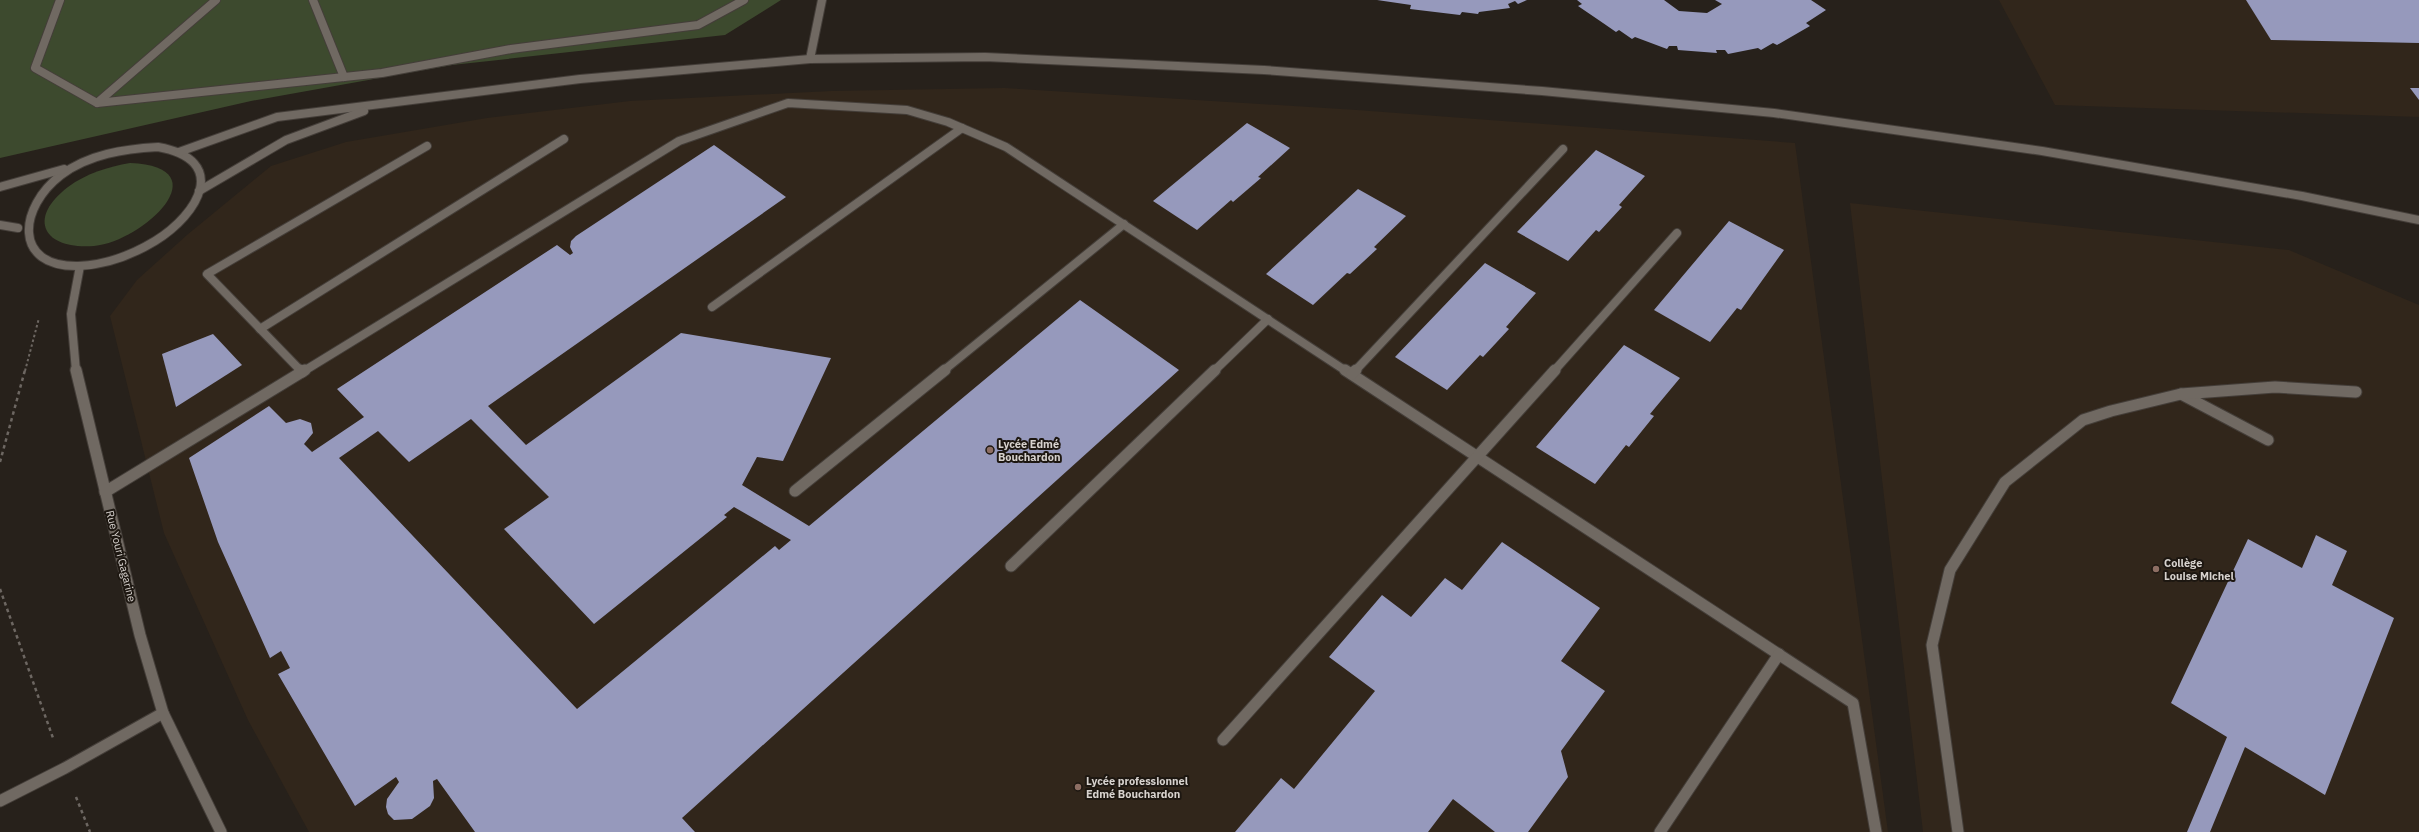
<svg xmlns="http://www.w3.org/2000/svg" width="2419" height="832" viewBox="0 0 2419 832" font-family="'IBM Plex Sans',sans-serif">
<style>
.built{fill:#31261b}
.green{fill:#3d4a2e}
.building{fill:#9699bc;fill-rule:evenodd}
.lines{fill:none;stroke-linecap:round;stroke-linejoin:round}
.service-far1-casing{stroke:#443e39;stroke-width:10}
.service-casing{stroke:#443e39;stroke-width:13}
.minor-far1-casing{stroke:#443e39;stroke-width:10}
.minor-casing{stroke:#443e39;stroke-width:13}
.tertiary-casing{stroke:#443e39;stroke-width:10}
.path-far1{stroke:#6d6762;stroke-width:2;stroke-dasharray:2.5 2.5;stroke-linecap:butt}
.path{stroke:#6d6762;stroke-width:2.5;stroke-dasharray:3.5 3.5;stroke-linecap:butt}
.service-far1{stroke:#706962;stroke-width:8}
.service{stroke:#706962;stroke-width:11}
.minor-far1{stroke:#706962;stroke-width:8}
.minor{stroke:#706962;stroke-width:11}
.tertiary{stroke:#706962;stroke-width:8}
.education-dot{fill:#8d6e63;stroke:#1d1711;stroke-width:1.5}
.labels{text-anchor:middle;stroke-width:4;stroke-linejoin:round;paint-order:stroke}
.poi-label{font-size:11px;font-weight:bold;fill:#d7d2ce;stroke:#1d1711;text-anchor:start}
.street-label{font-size:11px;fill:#d7d2ce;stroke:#1d1711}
</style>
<rect width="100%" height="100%" fill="#27211b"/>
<g class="built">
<path d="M1999,0h420v117l-364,-12z"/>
<path d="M1004,88l353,22 438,33 93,689h-1579l-61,-112 -84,-187 -54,-217 27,-36 50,-45 84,-69 75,-24 141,-24 143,-17 201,-10z"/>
<path d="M1850,203l439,47 130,55v527h-496z"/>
</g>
<g class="green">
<path d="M0,0h781l-56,35 -273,30 -201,36 -251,57z"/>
<path d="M130,163c92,4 14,78 -36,83 -50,4 -68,-27 -26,-59 19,-14 40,-20 62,-24z"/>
</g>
<g class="building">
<path d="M1377,0h150l-9,4 -3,-3 -7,3 2,4 -31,4 -1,2 -16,-2 -2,3 -50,-6 1,-4z"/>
<path d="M1577,0h87l15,11 28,2 15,-9 -7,-4h96l15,10 -20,13 4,3 -33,19 -4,-2 -12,7 -3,-2 -30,6 -3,-4h-9l1,3 -39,-3 -1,-4h-8l-2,3 -32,-12 -3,2 -13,-9 -3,2 -13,-9 -25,-17 4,-2z"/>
<path d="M2246,0h173v43l-148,-3z"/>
<path d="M2410,88h9v12z"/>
<path d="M1247,123l43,25 -32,29 3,1 -28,24 -2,-2 -34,30 -44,-29z"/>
<path d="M714,145l72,52 -298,209 38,39 155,-112 150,25 -48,103 -26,-4 -15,28 67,41 271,-226 99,70 -497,448 13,14h-220l-38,-53 -4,2 1,17 -4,8 -18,13 -18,1 -6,-6 -2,-7 1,-8 12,-17 -3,-5 -41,29 -77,-132 12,-6 -9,-17 -11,7 -52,-116 -29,-84 80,-52 17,17 14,-4 11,4 2,10 -9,11 8,8 52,-35 -27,-28 220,-144 13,10 3,-2 -3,-6 1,-6 5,-5zM471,419l78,78 -45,32 90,95 133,-107 -3,-2 10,-8 57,33 -12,10 -4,-4 -198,163 -238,-251 39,-27 31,31z"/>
<path d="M1596,150l49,26 -26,29 3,2 -23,25 -3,-2 -28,31 -51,-29z"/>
<path d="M1358,189l48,27 -32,31 3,2 -27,25 -3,-1 -34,32 -47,-31z"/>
<path d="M1729,221l55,29 -43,60 -4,-2 -27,34 -56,-32z"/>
<path d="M1485,263l51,30 -30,34 3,2 -26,28 -3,-2 -33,35 -52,-33z"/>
<path d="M213,334l29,31 -66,42 -14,-53z"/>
<path d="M1624,345l56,33 -30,36 4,2 -25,31 -3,-2 -31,39 -59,-37z"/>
<path d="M2316,535l31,16 -15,34 62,33 -69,177 -80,-48 -35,85h-23l40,-95 -56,-34 77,-164 54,29z"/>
<path d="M1502,542l98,66 -39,53 44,30 -44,60 7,26 -40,55h-33l-42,-33 -25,33h-193l46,-54 13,11 81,-98 -46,-34 53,-62 29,22 34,-39 17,12z"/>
</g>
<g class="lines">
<defs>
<g id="service-far1">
<path d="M60,0l-25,68 62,35 285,-30 129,-24 187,-24 46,-25"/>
<path d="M313,0l31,77"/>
<path d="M97,103l119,-103"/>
<path d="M712,307l250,-179"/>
<path d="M260,329l304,-190"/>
<path d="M301,371l-94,-97 220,-128"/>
<path d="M304,371l375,-230 109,-38 119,7 41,12 58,25 340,224"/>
<path d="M943,371l181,-147"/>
<path d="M1214,371l54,-52"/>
<path d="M1355,371l208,-222"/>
<path d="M1554,371l123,-138"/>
</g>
<g id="service">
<path d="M300,370l2,2"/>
<path d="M1345,370l508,333 23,129"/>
<path d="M1352,374l4,-4"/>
<path d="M2181,394l87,46"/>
<path d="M795,491l150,-121"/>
<path d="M105,492l200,-122"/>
<path d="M1011,566l204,-196"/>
<path d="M1223,740l332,-370"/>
<path d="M0,801l65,-33 98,-55"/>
<path d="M1660,832l119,-178"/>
<path d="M1958,832l-26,-187 18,-75 55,-88 78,-62 28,-9 70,-17 94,-7 81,5"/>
</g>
<g id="minor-far1">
<path d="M810,59l12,-59"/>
<path d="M76,371l-5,-57 9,-48"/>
</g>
<path id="minor" d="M76,370l64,265 23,78 58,119"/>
<g id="tertiary">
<path d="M158,147c72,13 41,67 -3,94 -23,14 -50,24 -77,25 -66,1 -59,-59 -17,-91 28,-21 63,-26 97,-28z"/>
<path d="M179,152l98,-35 303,-38 230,-20 175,-2 279,13 278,21 232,22 268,38 260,45 117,24"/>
<path d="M0,187l64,-18"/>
<path d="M199,191l87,-51 78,-29"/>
<path d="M0,225l18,3"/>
</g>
</defs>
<use href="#service-far1" class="service-far1-casing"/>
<use href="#service" class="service-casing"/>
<use href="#minor-far1" class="minor-far1-casing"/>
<use href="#minor" class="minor-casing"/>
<use href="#tertiary" class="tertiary-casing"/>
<path class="path-far1" d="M25,371l14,-53"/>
<g class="path">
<path d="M0,462l25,-92"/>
<path d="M0,589l53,149"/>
<path d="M76,797l14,35"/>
</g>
<use href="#service-far1" class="service-far1"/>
<use href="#service" class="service"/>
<use href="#minor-far1" class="minor-far1"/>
<use href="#minor" class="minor"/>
<use href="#tertiary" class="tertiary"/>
</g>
<g class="education-dot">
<circle cx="990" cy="450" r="4"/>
<circle cx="2156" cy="569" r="4"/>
<circle cx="1078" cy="787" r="4"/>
</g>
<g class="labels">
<g class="poi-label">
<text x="998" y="448">Lycée Edmé<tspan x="998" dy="13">Bouchardon</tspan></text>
<text x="2164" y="567">Collège<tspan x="2164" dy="13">Louise Michel</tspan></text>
<text x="1086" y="785">Lycée professionnel<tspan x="1086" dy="13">Edmé Bouchardon</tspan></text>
</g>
<g class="street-label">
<text transform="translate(121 556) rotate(76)" y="4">Rue Youri Gagarine</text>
</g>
</g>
</svg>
